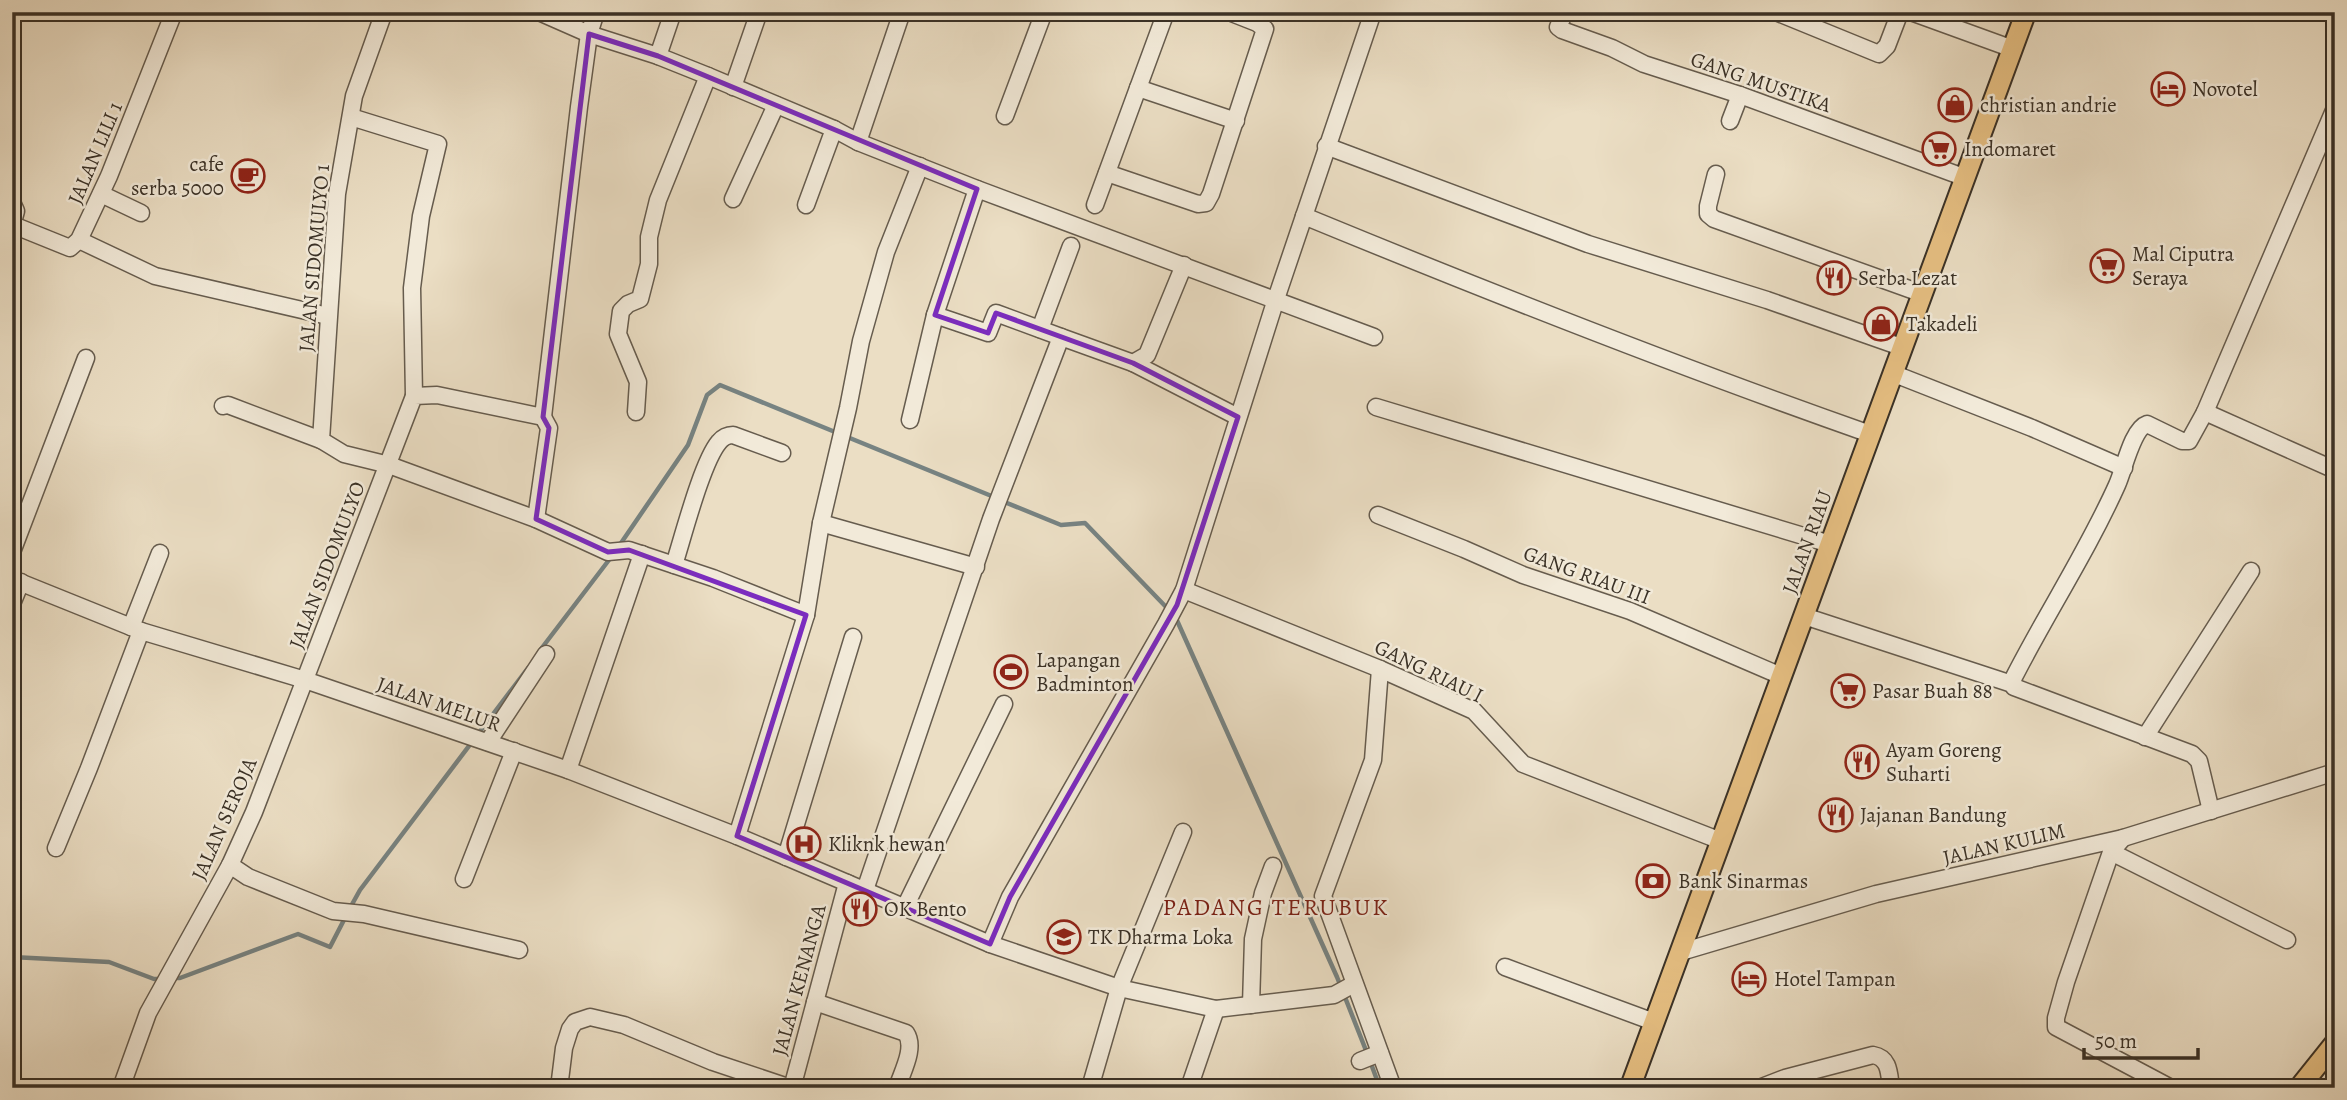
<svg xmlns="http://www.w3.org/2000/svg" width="2347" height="1100" viewBox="0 0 2347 1100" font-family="Alegreya,serif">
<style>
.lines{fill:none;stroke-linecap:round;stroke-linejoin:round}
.stream{stroke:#778382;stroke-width:4.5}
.minor-casing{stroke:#665c4e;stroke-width:19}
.major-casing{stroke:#3a3126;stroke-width:23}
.minor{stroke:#f2ead9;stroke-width:16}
.major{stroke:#e6bf82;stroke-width:19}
.marked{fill:none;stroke:#7b2cbf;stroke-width:5;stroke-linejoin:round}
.labels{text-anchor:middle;stroke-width:5;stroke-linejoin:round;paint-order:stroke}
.street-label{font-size:21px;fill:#3a3126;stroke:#f2ead9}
.poi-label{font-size:21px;fill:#3a3126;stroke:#f2ead9;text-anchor:start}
.quarter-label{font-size:24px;letter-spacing:2px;fill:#7a1f14;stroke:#f2ead9}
</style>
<rect width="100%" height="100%" fill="#ebdec4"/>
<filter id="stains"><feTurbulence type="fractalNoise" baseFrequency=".00286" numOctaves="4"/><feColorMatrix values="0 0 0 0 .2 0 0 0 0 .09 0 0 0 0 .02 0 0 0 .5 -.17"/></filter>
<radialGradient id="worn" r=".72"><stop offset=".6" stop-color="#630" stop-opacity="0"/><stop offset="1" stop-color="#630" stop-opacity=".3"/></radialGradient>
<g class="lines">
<g class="stream">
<path d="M1002,501l59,24 24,-2 83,86"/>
<path d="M619,546l69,-101 19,-50 13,-10 274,112"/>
<path d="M1175,616l162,361 30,76"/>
<path d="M541,649l71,-93"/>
<path d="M350,908l10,-18 168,-222"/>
<path d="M12,957l97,5 45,17h8"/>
<path d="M171,978h9l118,-44 32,13 16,-31"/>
<path d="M1370,1061l10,27"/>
</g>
<defs>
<g id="minor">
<path d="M384,12l-30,84 -17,98 -16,246 23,14 45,11 147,54 72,33 21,-2 84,28 93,37"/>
<path d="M539,12l50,22 69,22 50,20 126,53 24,13 119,47 397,148"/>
<path d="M1565,12l-7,15 4,3 50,18 32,16 96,31 226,83"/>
<path d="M1776,12l103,42 8,-8 13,-34"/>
<path d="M1911,12l102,37"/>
<path d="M658,56l15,-44"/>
<path d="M733,87l26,-75"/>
<path d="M1138,88l98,33"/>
<path d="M1005,116l39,-104"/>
<path d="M351,117l87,27 -17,72 -9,72 2,108"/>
<path d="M1730,121l10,-26"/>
<path d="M858,142l44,-130"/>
<path d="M1326,146l262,98 179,56 134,47"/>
<path d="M1107,173l91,31 8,-1 5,-9 54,-165 -8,-6 -28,-11"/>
<path d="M1716,174l-8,32v8l6,5 209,75"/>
<path d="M101,194l40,19"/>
<path d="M733,199l43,-94"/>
<path d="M12,202l4,9 -4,15"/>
<path d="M806,205l28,-76"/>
<path d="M1095,205l71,-193"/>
<path d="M1304,216c187,77 375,151 566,218"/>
<path d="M13,225l57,23 9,-8 30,-64 65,-164"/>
<path d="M79,240l76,36 173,40"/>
<path d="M935,315l42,-126"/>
<path d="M1040,329l31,-83"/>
<path d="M1133,363l105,54"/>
<path d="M1892,373l140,55 92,40"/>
<path d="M223,406l5,-1 93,35"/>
<path d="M1376,407l454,137"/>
<path d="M636,412l2,-30 -20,-48 3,-23 7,-7 12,-5 9,-35v-27l9,-37 50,-124"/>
<path d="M2205,412l130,-304"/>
<path d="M910,420l25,-105 53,18 8,-20 65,24"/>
<path d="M1378,515l86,34 59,26 107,36 151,65"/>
<path d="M536,519l13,-91 -6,-11"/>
<path d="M821,523l155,44"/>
<path d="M12,552l74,-194"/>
<path d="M674,565c9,-28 28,-103 45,-123 4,-5 8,-7 14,-7l49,18"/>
<path d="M12,579l129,52 164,49 263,90 169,66 253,108 129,44 97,21 118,-14 20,-11"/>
<path d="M1184,590l196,79 94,42 49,53 198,77"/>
<path d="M12,604l9,-22"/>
<path d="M1804,616l208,68"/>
<path d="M131,627l29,-74"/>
<path d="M1380,669l-7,91 -50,136 70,192"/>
<path d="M2145,737l106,-166"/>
<path d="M488,742l58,-88"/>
<path d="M568,770l74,-216"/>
<path d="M2211,811l-12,-50 -7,-7 -178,-67 -1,-8c33,-65 74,-127 104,-194 7,-15 15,-56 30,-61l35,17h7l16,-29 130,58"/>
<path d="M737,836l69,-221 15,-92 27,-115 13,-67 25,-89 34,-86"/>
<path d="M2123,838l-12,14 -45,130 -10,36v9l115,61"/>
<path d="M56,848l33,-80 52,-137"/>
<path d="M2111,852l176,88"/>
<path d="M786,857l67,-220"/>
<path d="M230,865l18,12 85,34 31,3 155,36"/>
<path d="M464,879l50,-128"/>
<path d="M865,890l126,-371 70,-182 72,26 14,-8 37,-90"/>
<path d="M905,907l99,-203"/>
<path d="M990,944l20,-47 156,-273 18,-34 92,-291 97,-287"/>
<path d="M1681,952l195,-58 247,-56 212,-66"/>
<path d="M1505,967l149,55"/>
<path d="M815,1002l91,31c10,15 -4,39 -9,55"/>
<path d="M1251,1005l2,-66 10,-46 10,-27"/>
<path d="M1360,1061l20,-8"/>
<path d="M121,1088l27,-75 82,-148 24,-53 160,-416 23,-1 106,22 36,-310 10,-73 7,-22"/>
<path d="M559,1088l5,-40 6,-19 5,-7 15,-5 34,8 89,37 78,26"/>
<path d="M792,1088l55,-205"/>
<path d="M1090,1088l29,-100 64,-156"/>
<path d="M1189,1088l27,-79"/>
<path d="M1759,1088l26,-10 88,-23c17,3 16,19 18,33"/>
</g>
<g id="major">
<path d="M1630,1088l396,-1076"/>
<path d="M2299,1088l36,-45"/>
</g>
</defs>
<use href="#minor" class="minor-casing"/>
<use href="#major" class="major-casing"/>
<use href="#minor" class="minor"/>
<use href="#major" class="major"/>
</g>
<path class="marked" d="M589,34l69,22 319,133 -42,126 53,18 8,-20 137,50 105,54 -61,188 -167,292 -20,47 -253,-108 69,-221 -177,-65 -21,2 -72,-33 13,-91 -6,-11z"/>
<defs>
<symbol id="hotel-ring" viewBox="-11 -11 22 22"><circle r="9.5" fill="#f2ead9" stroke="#8f2418" stroke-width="1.5"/><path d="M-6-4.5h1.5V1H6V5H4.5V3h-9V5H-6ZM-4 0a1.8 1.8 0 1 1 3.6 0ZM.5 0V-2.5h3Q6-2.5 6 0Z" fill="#8f2418"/></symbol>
<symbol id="shop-ring" viewBox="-11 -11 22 22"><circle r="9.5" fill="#f2ead9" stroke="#8f2418" stroke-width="1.5"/><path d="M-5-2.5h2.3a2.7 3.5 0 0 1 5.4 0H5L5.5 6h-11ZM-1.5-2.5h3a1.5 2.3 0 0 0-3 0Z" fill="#8f2418"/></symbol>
<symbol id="supermarket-ring" viewBox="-11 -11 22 22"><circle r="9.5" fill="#f2ead9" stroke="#8f2418" stroke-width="1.5"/><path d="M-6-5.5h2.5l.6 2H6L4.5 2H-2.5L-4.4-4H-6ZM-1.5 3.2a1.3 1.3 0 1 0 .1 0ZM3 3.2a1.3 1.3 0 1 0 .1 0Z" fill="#8f2418"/></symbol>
<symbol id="cafe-ring" viewBox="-11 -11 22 22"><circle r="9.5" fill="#f2ead9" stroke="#8f2418" stroke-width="1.5"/><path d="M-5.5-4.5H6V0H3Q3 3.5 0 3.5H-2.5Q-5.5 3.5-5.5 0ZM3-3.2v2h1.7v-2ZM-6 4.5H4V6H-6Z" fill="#8f2418"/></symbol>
<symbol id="restaurant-ring" viewBox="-11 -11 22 22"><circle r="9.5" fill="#f2ead9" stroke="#8f2418" stroke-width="1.5"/><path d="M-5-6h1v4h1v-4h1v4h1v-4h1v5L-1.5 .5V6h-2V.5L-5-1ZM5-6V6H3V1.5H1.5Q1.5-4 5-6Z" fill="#8f2418"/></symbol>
<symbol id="stadium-ring" viewBox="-11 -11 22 22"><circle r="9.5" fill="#f2ead9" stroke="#8f2418" stroke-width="1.5"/><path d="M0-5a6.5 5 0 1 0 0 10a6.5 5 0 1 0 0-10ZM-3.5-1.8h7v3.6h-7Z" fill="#8f2418"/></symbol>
<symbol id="hospital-ring" viewBox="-11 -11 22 22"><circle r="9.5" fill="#f2ead9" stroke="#8f2418" stroke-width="1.5"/><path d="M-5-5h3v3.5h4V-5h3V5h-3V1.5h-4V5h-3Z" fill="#8f2418"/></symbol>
<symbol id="bank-ring" viewBox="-11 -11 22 22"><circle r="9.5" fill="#f2ead9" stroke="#8f2418" stroke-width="1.5"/><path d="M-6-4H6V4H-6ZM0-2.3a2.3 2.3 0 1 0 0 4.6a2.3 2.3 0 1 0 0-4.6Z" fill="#8f2418"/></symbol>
<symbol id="school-ring" viewBox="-11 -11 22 22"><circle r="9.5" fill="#f2ead9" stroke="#8f2418" stroke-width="1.5"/><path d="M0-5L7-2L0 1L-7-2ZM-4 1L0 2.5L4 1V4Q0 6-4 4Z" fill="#8f2418"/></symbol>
</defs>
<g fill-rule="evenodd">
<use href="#hotel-ring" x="2149" y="70" width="38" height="38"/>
<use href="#shop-ring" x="1936" y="86" width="38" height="38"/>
<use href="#supermarket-ring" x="1920" y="130" width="38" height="38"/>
<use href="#cafe-ring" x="229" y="157" width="38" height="38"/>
<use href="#supermarket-ring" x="2088" y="247" width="38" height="38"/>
<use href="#restaurant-ring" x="1815" y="259" width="38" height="38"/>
<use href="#shop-ring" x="1862" y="305" width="38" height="38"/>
<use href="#stadium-ring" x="992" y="653" width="38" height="38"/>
<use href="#supermarket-ring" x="1829" y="672" width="38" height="38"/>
<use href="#restaurant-ring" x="1843" y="743" width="38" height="38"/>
<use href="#restaurant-ring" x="1817" y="796" width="38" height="38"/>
<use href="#hospital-ring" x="785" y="825" width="38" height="38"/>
<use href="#bank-ring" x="1634" y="862" width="38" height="38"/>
<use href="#restaurant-ring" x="841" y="890" width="38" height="38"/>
<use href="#school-ring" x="1045" y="918" width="38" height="38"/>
<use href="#hotel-ring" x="1730" y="960" width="38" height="38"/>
</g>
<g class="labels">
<g class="street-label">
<text transform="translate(1761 82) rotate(19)" y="7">GANG MUSTIKA</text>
<text transform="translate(95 153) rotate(-67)" y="7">JALAN LILI 1</text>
<text transform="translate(314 258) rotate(-85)" y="7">JALAN SIDOMULYO 1</text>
<text transform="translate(1807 542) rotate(-70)" y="7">JALAN RIAU</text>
<text transform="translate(327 565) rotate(-69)" y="7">JALAN SIDOMULYO</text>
<text transform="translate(1587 575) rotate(20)" y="7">GANG RIAU III</text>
<text transform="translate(1429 671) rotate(26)" y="7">GANG RIAU I</text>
<text transform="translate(439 704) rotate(19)" y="7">JALAN MELUR</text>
<text transform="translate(224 819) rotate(-66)" y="7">JALAN SEROJA</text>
<text transform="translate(2004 844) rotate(-13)" y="7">JALAN KULIM</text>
<text transform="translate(799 980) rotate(-75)" y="7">JALAN KENANGA</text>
</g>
<g class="poi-label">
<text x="2192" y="96">Novotel</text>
<text x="1980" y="112">christian andrie</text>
<text x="1964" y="156">Indomaret</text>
<text x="224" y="171" text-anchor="end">cafe<tspan x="224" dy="24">serba 5000</tspan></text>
<text x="2132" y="261">Mal Ciputra<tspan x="2132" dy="24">Seraya</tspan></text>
<text x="1858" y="285">Serba Lezat</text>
<text x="1906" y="331">Takadeli</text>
<text x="1036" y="667">Lapangan<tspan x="1036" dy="24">Badminton</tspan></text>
<text x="1872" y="698">Pasar Buah 88</text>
<text x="1886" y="757">Ayam Goreng<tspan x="1886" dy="24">Suharti</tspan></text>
<text x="1860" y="822">Jajanan Bandung</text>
<text x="828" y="851">Kliknk hewan</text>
<text x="1678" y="888">Bank Sinarmas</text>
<text x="884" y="916">OK Bento</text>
<text x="1088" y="944">TK Dharma Loka</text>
<text x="1774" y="986">Hotel Tampan</text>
</g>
<g class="quarter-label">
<text x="1276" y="915">PADANG TERUBUK</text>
</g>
</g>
<rect width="2347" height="1100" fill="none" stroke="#ebdec4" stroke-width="42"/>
<rect x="14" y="14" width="2319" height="1072" fill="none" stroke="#3a3126" stroke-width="3.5"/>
<rect x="21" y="21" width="2305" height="1058" fill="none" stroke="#3a3126" stroke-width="2"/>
<path d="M2084 1048v10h114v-10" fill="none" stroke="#3a3126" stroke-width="3.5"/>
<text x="2095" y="1048" font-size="21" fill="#3a3126" stroke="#f2ead9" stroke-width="5" paint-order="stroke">50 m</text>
<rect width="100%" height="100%" filter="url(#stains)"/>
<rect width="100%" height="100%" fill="url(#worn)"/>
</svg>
